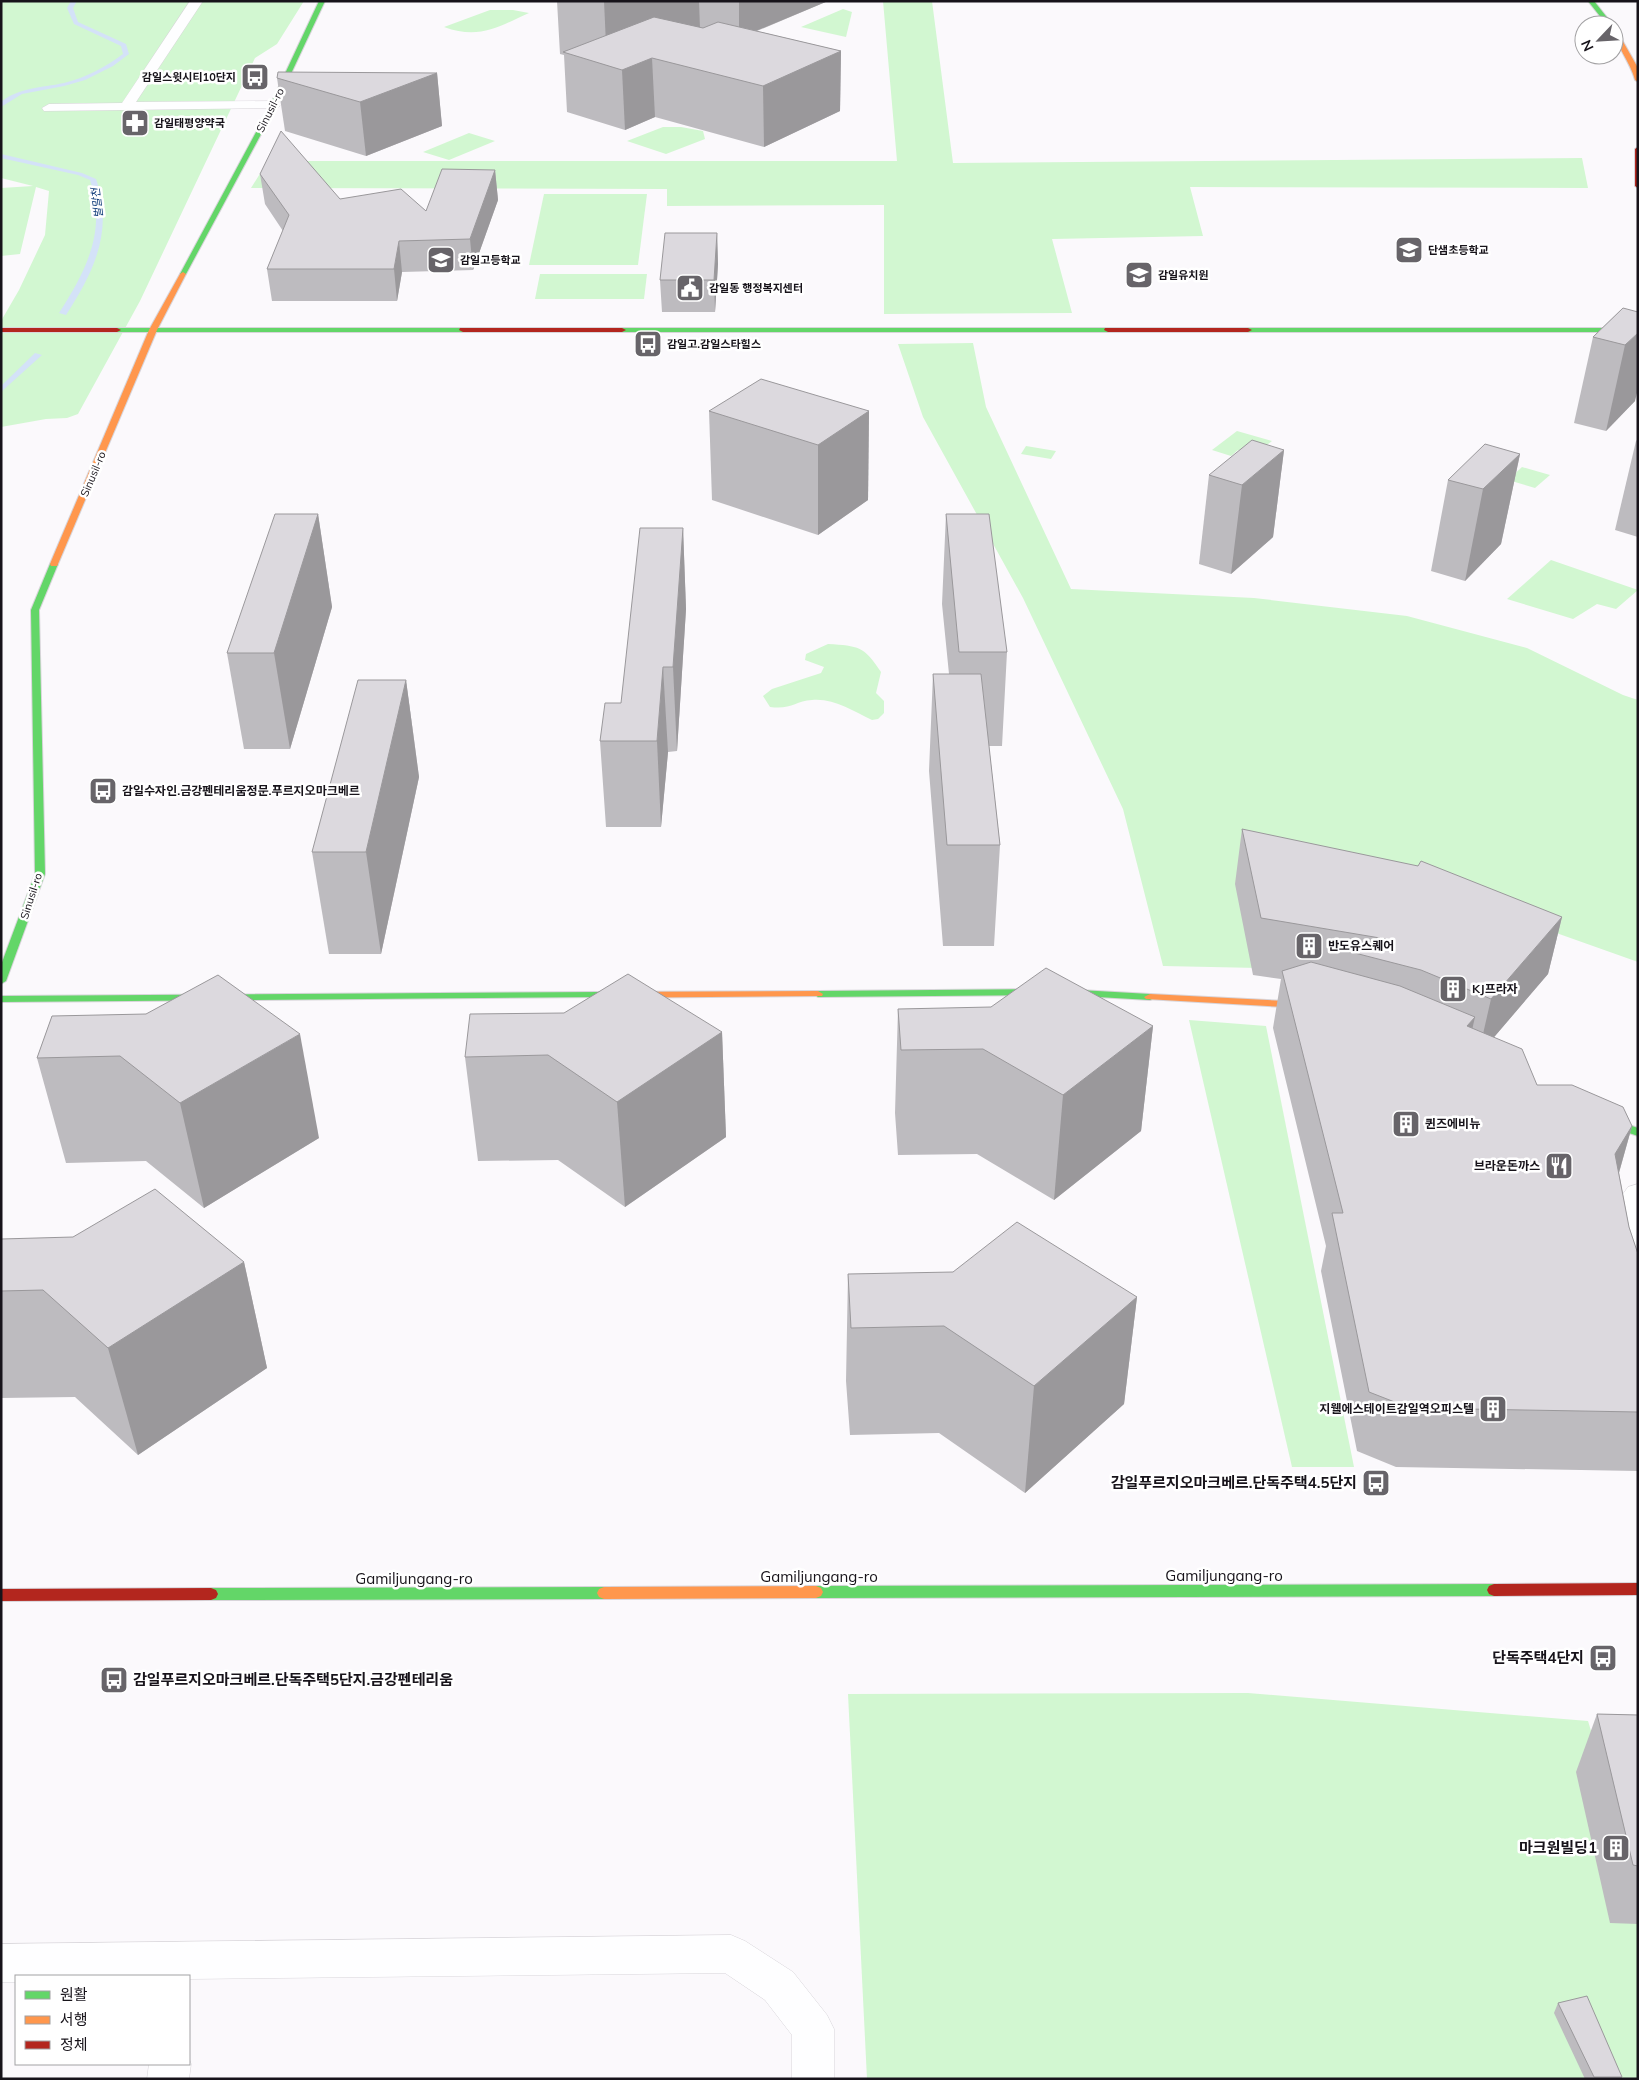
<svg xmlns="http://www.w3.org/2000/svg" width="1639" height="2080" viewBox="0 0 1639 2080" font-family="Mulish,'Noto Sans KR',sans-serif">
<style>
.green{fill:#d2f7d1}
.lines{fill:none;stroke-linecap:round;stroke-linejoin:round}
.stream{fill:#d4e2f8;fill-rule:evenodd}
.street-casing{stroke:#d8d5da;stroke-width:1}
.fast-casing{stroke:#d8d5da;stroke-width:2}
.slow-casing{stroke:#d8d5da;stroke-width:2}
.jam-casing{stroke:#d8d5da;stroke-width:2}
.street{fill:#fefeff;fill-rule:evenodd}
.fast{fill:#63d668;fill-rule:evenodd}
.slow{fill:#ff974d;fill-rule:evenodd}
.jam{fill:#b3261e;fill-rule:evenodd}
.wall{fill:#bdbbbf}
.shaded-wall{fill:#9a989b}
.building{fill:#dcd9de;stroke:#9a989b}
.labels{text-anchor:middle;stroke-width:5;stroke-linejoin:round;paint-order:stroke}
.far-poi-label{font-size:11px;font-weight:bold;fill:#17131a;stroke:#fff;text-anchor:start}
.far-street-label{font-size:11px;fill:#17131a;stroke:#fff}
.far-water-label{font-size:11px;font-style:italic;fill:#093676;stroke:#fff}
.poi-label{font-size:12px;font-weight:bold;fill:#17131a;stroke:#fff;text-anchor:start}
.near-poi-label{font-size:15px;font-weight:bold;fill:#17131a;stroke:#fff;text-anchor:end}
.near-street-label{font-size:15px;fill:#17131a;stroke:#fff}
</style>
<rect width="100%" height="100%" fill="#fbf9fc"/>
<g class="green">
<path d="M1,1h303l-27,43 -22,14 -115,243 -62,113 -11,4 -21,1 -45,8v-106l18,-31 26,-55 4,-44 -13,-4 -16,67 -19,2v-68l32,-2 -32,-8z"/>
<path d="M883,1h49l21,162 629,-5 6,30 -398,-1 13,49 -151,3 20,74 -188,1v-109l-217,1v-17l-416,-1 17,-27h629z"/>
<path d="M843,9l9,3 -6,25 -45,-10z"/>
<path d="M490,10h23l16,3c-31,14 -50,27 -85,14z"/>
<path d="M663,127h18l22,4 2,8 -39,15 -39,-13z"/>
<path d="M469,133l26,8 -46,19 -26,-8z"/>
<path d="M544,194h103l-9,71h-109z"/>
<path d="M540,274h107l-3,25h-109z"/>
<path d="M973,343l13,64 85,182 183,9 153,18 120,32 96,47 15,5v262l-177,-63 -202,69 -96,-2 -40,-157 -100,-211 -100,-181 -25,-73z"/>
<path d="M1237,431l35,10c-10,8 -21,13 -34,9l-7,6 -19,-6z"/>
<path d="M1026,446l30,5 -5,8 -30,-5z"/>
<path d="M1522,467l28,8 -15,13 -27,-8z"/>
<path d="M1551,560l87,30 -22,19 -19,-5 -24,15 -66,-20z"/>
<path d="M828,644c31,2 36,2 53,28l-5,21 8,8v12l-6,6 -6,1c-19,-9 -38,-22 -60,-20 -17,1 -21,10 -42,7l-7,-11 9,-7 49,-16 3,-6 -19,-7 1,-6z"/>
<path d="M1189,1020l77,6 88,441h-62z"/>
<path d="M1248,1693l340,28 50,163v195h-771l-19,-385z"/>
</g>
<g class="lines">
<g class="stream">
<path d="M71,1h6l-4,7 5,14 48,22 3,10 -16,12 -28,14 -21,6 -42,8 -21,13v-5c19,-15 40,-14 63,-19 21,-5 42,-16 59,-29l-2,-8 -47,-22 -7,-16z"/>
<path d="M1,154l81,19 14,6c18,51 -2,93 -30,136l-7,-2c27,-42 48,-82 31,-133l-12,-5 -77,-17z"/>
<path d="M35,353l7,2 -41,37v-6z"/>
</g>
<defs>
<g id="street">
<path d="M190,1h13l-67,101 137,-1 7,4 -2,3 -234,3 -2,-3 7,-4 73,-1z"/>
<path d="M1638,1184v118l-11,-3c-14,-25 -5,-76 -4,-105l5,-7z"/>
<path d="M731,1935l14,6 48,31 34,43 7,14v50h-42v-44l-27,-35 -40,-27 -536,6v-3h-173v6h-15v-38z"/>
<path d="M189,2059l2,5 -2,15h-42l2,-15h40z"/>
</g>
<g id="fast">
<path d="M319,1h6l-51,109 -88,164 -5,1 -1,-1 88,-164z"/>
<path d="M1588,1h6l19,24h-6z"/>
<path d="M114,328h349l4,2 -4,2h-349z"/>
<path d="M619,328h489l4,2 -4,2h-486l-4,-2z"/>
<path d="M1245,328h393v4h-390l-4,-2z"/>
<path d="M54,561l4,3 -19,46 6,264 -39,107 -5,3v-19l34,-91 -4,-264 19,-46z"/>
<path d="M1062,989l88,5 6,3 -6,3 -88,-5 -244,2 -5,-3 5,-3z"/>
<path d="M599,992l5,3 -1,2 -602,5v-6z"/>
<path d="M1597,1114l41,14v8l-45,-15 -2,-3 2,-3z"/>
<path d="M1494,1584l5,2 2,4 -2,4 -5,2 -678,2 -5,-2 -2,-4 2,-4 5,-2z"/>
<path d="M604,1587l5,2 2,4 -2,4 -5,2 -393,1 -5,-2 -2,-4 2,-4 5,-2z"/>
</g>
<g id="slow">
<path d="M1614,29l3,2 21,37v14l-3,-2c-4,-17 -21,-37 -21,-51z"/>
<path d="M183,272l3,2 -29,56 -99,234 -1,2h-6l-1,-2 99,-234 31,-56z"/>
<path d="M818,991l5,3 -1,2 -223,2 -5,-3 5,-3z"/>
<path d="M1150,994l135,7 32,9 2,2 -6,4 -28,-9 -139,-8 -2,-2z"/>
<path d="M816,1586l5,2 2,4 -2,4 -5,2 -212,1 -5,-2 -2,-4 2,-4 5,-2z"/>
</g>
<g id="jam">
<path d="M1638,147v41l-3,-2v-37z"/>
<path d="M1,328h116l4,2 -4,2h-116z"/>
<path d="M460,328h162l4,2 -4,2h-159l-4,-2z"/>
<path d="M1105,328h143l4,2 -4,2h-140l-4,-2z"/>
<path d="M1638,1583v12l-144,1 -5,-2 -2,-4 2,-4 5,-2z"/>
<path d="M211,1588l5,2 2,4 -2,4 -5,2 -210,1v-12z"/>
</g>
</defs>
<use href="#street" class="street-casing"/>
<use href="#fast" class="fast-casing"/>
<use href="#slow" class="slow-casing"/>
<use href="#jam" class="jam-casing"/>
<use href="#street" class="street"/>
<use href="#fast" class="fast"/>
<use href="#slow" class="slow"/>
<use href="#jam" class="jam"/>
</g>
<g class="wall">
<path d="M557,1h271l-71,30 84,20 -1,60 -76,36 -109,-30 -30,13 -58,-18 -3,-57 -4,-1z"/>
<path d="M437,73l5,53 -76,30 -81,-25 -8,-53z"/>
<path d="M495,170l3,30 -25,70 -71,2 -5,29h-125l-5,-32 16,-38 -18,-27 -5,-30 80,25 86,12z"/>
<path d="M717,233l1,31 -3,48h-53l-2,-32z"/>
<path d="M1623,308l12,93 -29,30 -32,-8 19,-86z"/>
<path d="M709,411h160l-1,89 -50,35 -106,-35z"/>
<path d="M1638,439v98l-23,-7 21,-89z"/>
<path d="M1284,450l-11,87 -42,37 -32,-10 10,-89z"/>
<path d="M1520,454l-19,90 -36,37 -34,-10 17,-91z"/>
<path d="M318,514l14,93 -42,142h-46l-17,-96z"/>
<path d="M946,514l61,138 -5,94h-13l11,99 -6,101h-51l-14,-175 4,-97h16l-7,-70z"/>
<path d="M683,528l3,81 -9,142 -9,1 -7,75h-55l-6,-86 21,-38z"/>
<path d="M406,680l13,97 -38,177h-52l-17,-102z"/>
<path d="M1242,829l320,88 -14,57 -54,63 43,48 95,41 -13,47 10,54 9,27v217l-242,-4 -39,-16 -36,-180 5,-25 -53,-218 8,-49 -28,-4 -18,-91z"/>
<path d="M898,1009l255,17 -12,105 -87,69 -77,-46 -79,1 -3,-42z"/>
<path d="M52,1016l267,122 -115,70 -58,-47 -80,2 -29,-105z"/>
<path d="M722,1032l4,105 -101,70 -67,-47 -80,1 -13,-104z"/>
<path d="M1,1239l243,23 23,106 -129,87 -63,-58 -74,1z"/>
<path d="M848,1274l289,23 -13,107 -99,89 -86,-60 -89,2 -4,-54z"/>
<path d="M1597,1714l41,1v209l-28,-1 -34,-151z"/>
<path d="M1558,2003l64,74v2h-37l-31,-66z"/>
</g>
<g class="shaded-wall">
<path d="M604,1h95l1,28 -93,37z"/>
<path d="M739,1h89l-89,37z"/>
<path d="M841,51l-1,60 -76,36 -1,-61z"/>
<path d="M652,58l3,59 -30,13 -3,-60z"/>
<path d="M437,73l5,53 -76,30 -6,-54z"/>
<path d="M495,170l3,30 -25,70 -3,-31z"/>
<path d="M717,233l1,31 -3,48 -1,-32z"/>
<path d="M399,241l3,31 -5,29 -3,-32z"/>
<path d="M1638,333v56l-3,12 -29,30 19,-86z"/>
<path d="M869,411l-1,89 -50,35v-90z"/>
<path d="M1284,450l-11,87 -42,37 11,-89z"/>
<path d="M1520,454l-19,90 -36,37 18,-92z"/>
<path d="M318,514l14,93 -42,142 -16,-96z"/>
<path d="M683,528l3,81 -9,142 -4,-84z"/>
<path d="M663,667l5,85 -7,75 -4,-86z"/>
<path d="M406,680l13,97 -38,177 -15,-102z"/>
<path d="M1562,917l-14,57 -70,82 13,-57z"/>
<path d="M1475,1017l-13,57 5,-48z"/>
<path d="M1153,1026l-12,105 -87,69 9,-105z"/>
<path d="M722,1032l4,105 -101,70 -8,-105z"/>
<path d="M300,1034l19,104 -115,70 -24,-105z"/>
<path d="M1632,1126l-16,57 -1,-29z"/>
<path d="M244,1262l23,106 -129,87 -30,-107z"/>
<path d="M1137,1297l-13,107 -99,89 9,-107z"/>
</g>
<g class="building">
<path d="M654,17l49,11 15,-6 123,29 -78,35 -111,-28 -30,12 -59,-18z"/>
<path d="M278,72l159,1 -77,29 -83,-24z"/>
<path d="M281,131l59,68 61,-10 25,22 16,-42 53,1 -25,69 -71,2 -5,28h-127l22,-54 -29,-41z"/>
<path d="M665,233h52l-3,47h-54z"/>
<path d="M1623,308l15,4v21l-13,12 -32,-8z"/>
<path d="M761,379l108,32 -51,34 -109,-34z"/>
<path d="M1252,440l32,10 -42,35 -33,-10z"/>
<path d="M1485,444l35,10 -37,35 -35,-9z"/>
<path d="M275,514h43l-44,139h-47z"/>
<path d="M946,514h43l18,138h-48z"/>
<path d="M640,528h43l-10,139h-10l-6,74h-57l5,-38h16z"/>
<path d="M933,674h48l19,171h-53z"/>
<path d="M358,680h48l-40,172h-54z"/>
<path d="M1242,829l176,37 3,-5 141,56 -71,82 -70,-29 -74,-19 39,-12 -125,-21z"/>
<path d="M1311,962l89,24 75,31 -8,9 55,23 15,36h35l51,22 9,19 -17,28 14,73 9,27v158l-228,-4 -41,-16 -37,-179h11l-61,-242z"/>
<path d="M1046,968l107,58 -90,69 -80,-46 -82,1 -3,-41 93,-2z"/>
<path d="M628,974l94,58 -105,70 -69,-47 -83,2 5,-43 94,-1z"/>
<path d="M218,975l82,59 -120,69 -60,-47 -83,2 15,-42 94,-2z"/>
<path d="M155,1189l89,73 -136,86 -65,-58 -42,1v-52l72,-2z"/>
<path d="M1017,1222l120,75 -103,89 -90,-60 -93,2 -3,-54 105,-2z"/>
<path d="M1597,1714l41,1v151l-5,-1z"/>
<path d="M1587,1996l35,81h-28l-36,-74z"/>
</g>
<defs>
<symbol id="bus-square" viewBox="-11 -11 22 22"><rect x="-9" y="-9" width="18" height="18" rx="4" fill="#676469" stroke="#fff"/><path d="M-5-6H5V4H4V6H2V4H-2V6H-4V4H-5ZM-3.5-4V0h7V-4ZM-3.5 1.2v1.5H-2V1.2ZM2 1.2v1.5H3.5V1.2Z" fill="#fff"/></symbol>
<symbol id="pharmacy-square" viewBox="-11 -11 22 22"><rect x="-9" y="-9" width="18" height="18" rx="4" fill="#676469" stroke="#fff"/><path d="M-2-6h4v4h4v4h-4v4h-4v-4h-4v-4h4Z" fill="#fff"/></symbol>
<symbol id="school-square" viewBox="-11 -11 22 22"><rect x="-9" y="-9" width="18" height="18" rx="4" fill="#676469" stroke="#fff"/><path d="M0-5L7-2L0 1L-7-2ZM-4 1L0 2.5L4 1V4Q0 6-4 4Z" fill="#fff"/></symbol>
<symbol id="civic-square" viewBox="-11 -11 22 22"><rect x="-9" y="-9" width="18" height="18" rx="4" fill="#676469" stroke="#fff"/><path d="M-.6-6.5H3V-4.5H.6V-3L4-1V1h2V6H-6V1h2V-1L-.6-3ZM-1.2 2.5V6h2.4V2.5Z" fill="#fff"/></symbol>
<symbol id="building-square" viewBox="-11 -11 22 22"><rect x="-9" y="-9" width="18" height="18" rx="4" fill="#676469" stroke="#fff"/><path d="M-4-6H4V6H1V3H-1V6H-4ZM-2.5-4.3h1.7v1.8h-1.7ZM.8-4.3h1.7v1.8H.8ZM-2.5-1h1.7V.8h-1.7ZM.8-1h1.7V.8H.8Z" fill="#fff"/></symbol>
<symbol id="restaurant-square" viewBox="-11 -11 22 22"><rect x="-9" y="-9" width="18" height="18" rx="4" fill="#676469" stroke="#fff"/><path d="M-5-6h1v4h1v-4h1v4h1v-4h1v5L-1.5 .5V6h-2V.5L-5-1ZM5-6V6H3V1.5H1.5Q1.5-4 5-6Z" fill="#fff"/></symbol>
</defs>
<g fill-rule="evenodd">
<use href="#bus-square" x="239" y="61" width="32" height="32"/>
<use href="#pharmacy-square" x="119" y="107" width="32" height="32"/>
<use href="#school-square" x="1393" y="234" width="32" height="32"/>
<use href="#school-square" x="425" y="244" width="32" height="32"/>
<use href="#school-square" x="1123" y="259" width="32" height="32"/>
<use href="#civic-square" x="674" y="272" width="32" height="32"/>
<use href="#bus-square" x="632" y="328" width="32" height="32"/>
<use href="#bus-square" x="87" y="775" width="32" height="32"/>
<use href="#building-square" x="1293" y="930" width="32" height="32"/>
<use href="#building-square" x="1437" y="973" width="32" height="32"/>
<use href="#building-square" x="1390" y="1108" width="32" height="32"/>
<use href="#restaurant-square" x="1543" y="1150" width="32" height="32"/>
<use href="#building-square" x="1477" y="1393" width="32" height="32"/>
<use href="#bus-square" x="1360" y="1467" width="32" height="32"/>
<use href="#bus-square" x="1587" y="1642" width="32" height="32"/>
<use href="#bus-square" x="98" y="1664" width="32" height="32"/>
<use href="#building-square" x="1600" y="1832" width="32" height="32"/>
</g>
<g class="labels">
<g class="far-poi-label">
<text x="236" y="81" text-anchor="end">감일스윗시티10단지</text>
<text x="154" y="127">감일태평양약국</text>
<text x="1428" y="254">단샘초등학교</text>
<text x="460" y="264">감일고등학교</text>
<text x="1158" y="279">감일유치원</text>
<text x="709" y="292">감일동 행정복지센터</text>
<text x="667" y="348">감일고.감일스타힐스</text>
</g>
<g class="far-street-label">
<text transform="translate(270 110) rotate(-63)" y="4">Sinusil-ro</text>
<text transform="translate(93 474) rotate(-67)" y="4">Sinusil-ro</text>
<text transform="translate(31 896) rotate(-72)" y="4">Sinusil-ro</text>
</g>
<g class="far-water-label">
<text transform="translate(97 203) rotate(-97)" y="4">벌말천</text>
</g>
<g class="poi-label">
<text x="122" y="795">감일수자인.금강펜테리움정문.푸르지오마크베르</text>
<text x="1328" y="950">반도유스퀘어</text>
<text x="1472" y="993">KJ프라자</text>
<text x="1425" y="1128">퀸즈에비뉴</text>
<text x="1540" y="1170" text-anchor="end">브라운돈까스</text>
<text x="1474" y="1413" text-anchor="end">지웰에스테이트감일역오피스텔</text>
</g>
<g class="near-poi-label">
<text x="1357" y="1488">감일푸르지오마크베르.단독주택4.5단지</text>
<text x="1584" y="1663">단독주택4단지</text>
<text x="133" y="1685" text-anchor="start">감일푸르지오마크베르.단독주택5단지.금강펜테리움</text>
<text x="1597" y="1853">마크원빌딩1</text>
</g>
<g class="near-street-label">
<text x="1224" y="1581">Gamiljungang-ro</text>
<text x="819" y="1582">Gamiljungang-ro</text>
<text x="414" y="1584">Gamiljungang-ro</text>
</g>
</g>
<rect width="1639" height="2080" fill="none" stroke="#17131a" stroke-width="5"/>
<rect x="15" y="1975" width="175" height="90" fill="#ffffff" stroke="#a2a1a3"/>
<rect x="25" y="1991" width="25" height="8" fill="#63d668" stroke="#a2a1a3"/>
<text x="60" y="2000" font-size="15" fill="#17131a">원활</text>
<rect x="25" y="2016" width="25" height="8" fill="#ff974d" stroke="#a2a1a3"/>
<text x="60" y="2025" font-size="15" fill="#17131a">서행</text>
<rect x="25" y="2041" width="25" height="8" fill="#b3261e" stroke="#a2a1a3"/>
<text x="60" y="2050" font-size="15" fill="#17131a">정체</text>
<g transform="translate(1599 40) rotate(245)"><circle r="24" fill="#ffffff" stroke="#a2a1a3"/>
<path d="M0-4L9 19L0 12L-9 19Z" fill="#676469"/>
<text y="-8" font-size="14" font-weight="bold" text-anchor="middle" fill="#17131a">N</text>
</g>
</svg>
